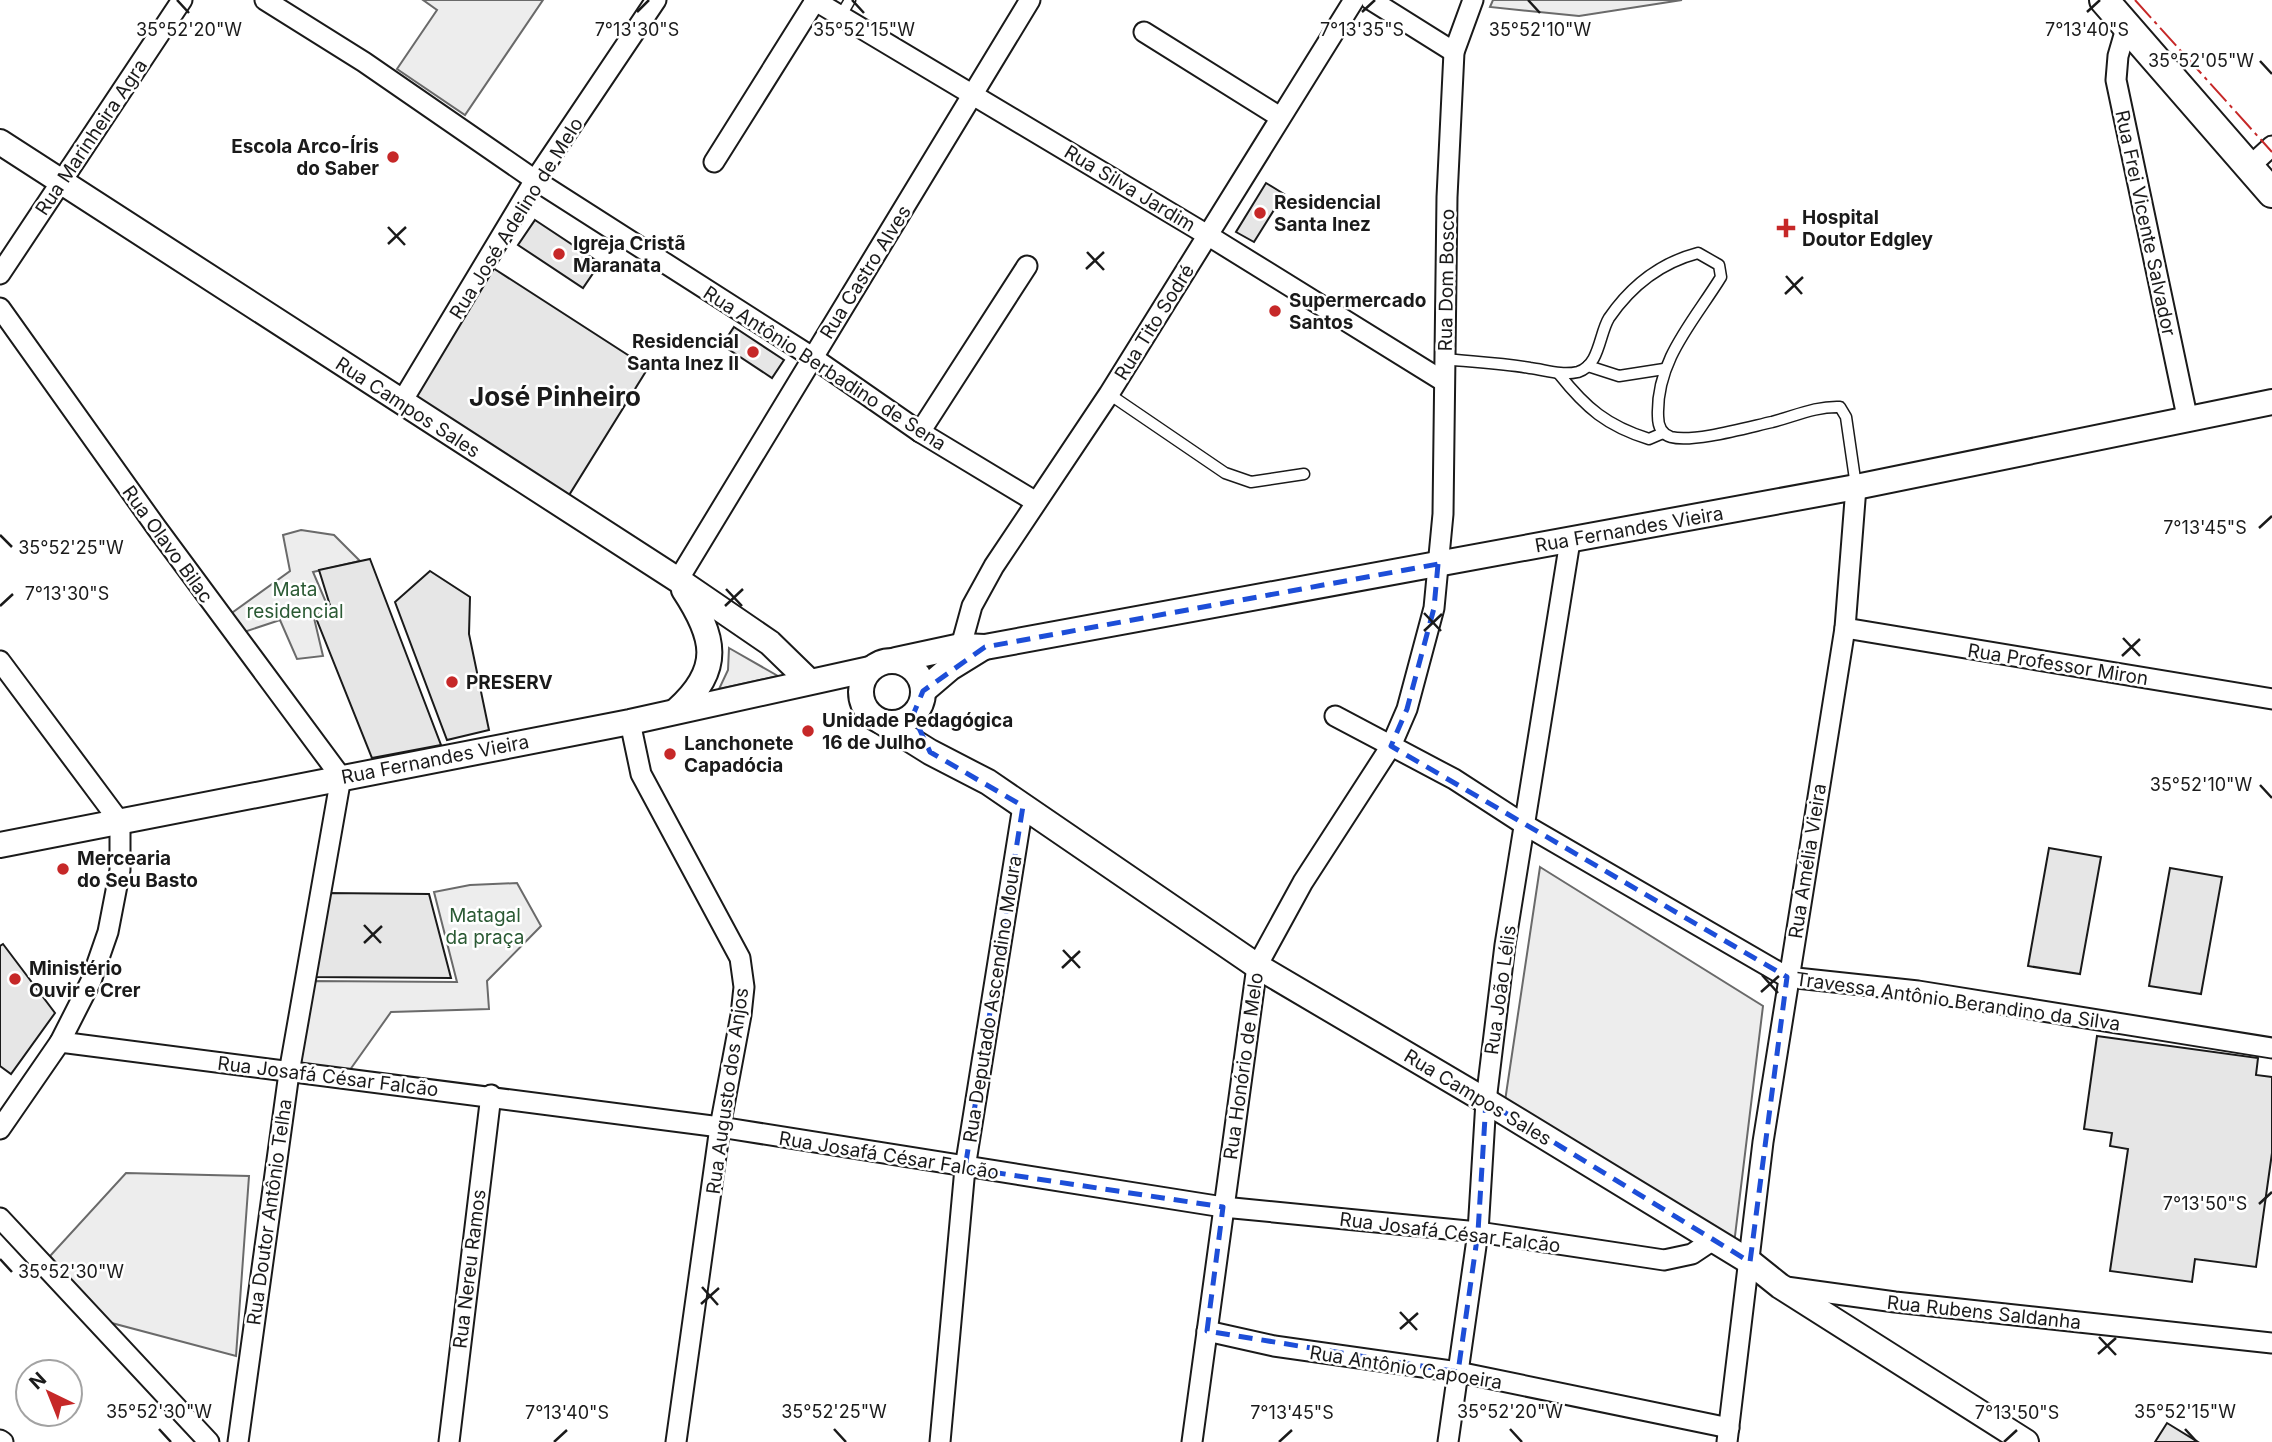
<svg xmlns="http://www.w3.org/2000/svg" width="2272" height="1442" viewBox="0 0 2272 1442" font-family="Inter,sans-serif">
<style>
.built{fill:#ededed;stroke:#6a6a6a;stroke-width:2}
.building{fill:#e6e6e6;stroke:#1a1a1a;stroke-width:2}
.lines{fill:none;stroke-linecap:round;stroke-linejoin:round}
.service-casing{stroke:#1a1a1a;stroke-width:13}
.minor-casing{stroke:#1a1a1a;stroke-width:23}
.tertiary-casing{stroke:#1a1a1a;stroke-width:28}
.secondary-casing{stroke:#1a1a1a;stroke-width:32}
.service{stroke:#fff;stroke-width:10}
.minor{stroke:#fff;stroke-width:19}
.tertiary{stroke:#fff;stroke-width:24}
.secondary{stroke:#fff;stroke-width:28}
.power{stroke:#c62828;stroke-width:2;stroke-dasharray:24 5 3.5 5;stroke-linecap:butt}
.marked{fill:none;stroke:#1d4ed8;stroke-width:5;stroke-dasharray:14 9;stroke-linejoin:round}
.ticks{fill:none;stroke:#1a1a1a;stroke-width:2.5}
.poi-dot{fill:#c62828;stroke:#fff;stroke-width:2.5}
.labels{text-anchor:middle;stroke-width:5;stroke-linejoin:round;paint-order:stroke}
.street-label{font-size:19px;fill:#1a1a1a;stroke:#fff}
.poi-label{font-size:19px;font-weight:bold;fill:#1a1a1a;stroke:#fff;text-anchor:start}
.park-label{font-size:19px;fill:#2b5a34;stroke:#fff}
.district-label{font-size:26px;font-weight:bold;fill:#1a1a1a;stroke:#fff}
.ticks-label{font-size:18px;text-anchor:middle;fill:#1a1a1a;stroke:#fff;stroke-width:5;stroke-linejoin:round;paint-order:stroke}
</style>
<rect width="100%" height="100%" fill="#fff"/>
<g class="built">
<path d="M423,0h120l-78,115 -68,-46 40,-59z"/>
<path d="M1493,0h189l-103,16 -89,-9z"/>
<path d="M301,530l33,5 26,26 -47,11 15,35 -14,11 9,38 -26,3 -17,-39 -39,13 -12,-18 61,-44 -7,-36z"/>
<path d="M729,648l49,28 -59,13 9,-19z"/>
<path d="M1540,867l223,139 -29,238 -229,-143z"/>
<path d="M517,883l24,43 -54,55 2,28 -98,3 -44,62 -51,-6 14,-87 147,1 -23,-90 36,-7z"/>
<path d="M126,1173l123,3 -13,180 -128,-34 -58,-66z"/>
</g>
<g class="building">
<path d="M1266,183l18,11 -30,48 -18,-10z"/>
<path d="M535,220l65,43 -17,25 -65,-43z"/>
<path d="M493,268l155,100 -82,132 -156,-101z"/>
<path d="M734,327l50,33 -12,18 -50,-33z"/>
<path d="M370,559l71,186 -69,13 -56,-140 17,-3 -14,-45z"/>
<path d="M430,571l40,26 -1,37 20,96 -42,10 -52,-138z"/>
<path d="M2049,848l52,9 -21,117 -52,-8z"/>
<path d="M2170,868l52,9 -21,117 -52,-8z"/>
<path d="M326,893l103,1 22,84 -140,-1z"/>
<path d="M3,944l52,69 -44,61 -11,-8v-120z"/>
<path d="M2097,1036l161,22 -2,17 16,2v76l-16,114 -61,-8 -3,23 -82,-11 18,-122 -18,-3 2,-13 -28,-4z"/>
<path d="M2167,1423l31,19h-43z"/>
</g>
<g class="lines">
<defs>
<g id="service">
<path d="M840,17l10,-17"/>
<path d="M1444,359c29,3 58,4 86,9 16,2 31,8 48,4 22,-7 21,-38 31,-54 22,-32 51,-55 89,-65l21,12 2,12c-27,44 -65,83 -63,139 0,9 3,18 13,21 22,6 78,-10 101,-15 23,-6 44,-16 68,-15l6,10 10,69"/>
<path d="M1588,366l31,10 45,-7"/>
<path d="M1559,374c27,34 48,52 90,65l14,-6"/>
<path d="M1109,394l116,79 26,9 53,-8"/>
</g>
<g id="minor">
<path d="M265,0l99,62 171,118 277,177 108,75 116,70"/>
<path d="M814,0l395,236 234,145"/>
<path d="M1371,0l83,52"/>
<path d="M2127,25l-9,31 -2,24 72,341"/>
<path d="M1144,32l136,85"/>
<path d="M714,162l101,-161"/>
<path d="M2249,167l23,-21"/>
<path d="M0,274l182,-274"/>
<path d="M0,308l156,219 185,250 -52,296 -51,369"/>
<path d="M401,403l134,-223 121,-180"/>
<path d="M920,432l107,-166"/>
<path d="M678,580l352,-580"/>
<path d="M1845,628l427,71"/>
<path d="M961,646l11,-40 22,-40 115,-172 245,-394"/>
<path d="M0,661l120,161v48l-12,62 -17,49 -31,61 -60,87"/>
<path d="M1335,716l119,63 71,46 262,152 131,14 354,57"/>
<path d="M630,722l11,52 99,184 4,29 -3,28 -21,112 -44,315"/>
<path d="M60,1042l660,85 503,80 255,25 186,28 28,-6 21,-14"/>
<path d="M0,1218l209,224"/>
<path d="M1786,1287l109,15 377,41"/>
<path d="M1207,1331l67,15 184,26 271,56"/>
<path d="M0,1440l3,2"/>
<path d="M449,1442l42,-347"/>
<path d="M940,1442l25,-274 58,-362"/>
<path d="M1192,1442l65,-476 46,-84 88,-136 16,-37 27,-101 9,-94 4,-317 7,-145 19,-52"/>
<path d="M1448,1442l30,-210 8,-131 19,-156 65,-404"/>
<path d="M1727,1442l36,-300 82,-514 11,-141"/>
</g>
<g id="tertiary">
<path d="M0,142l678,438 92,63 39,38"/>
<path d="M896,660l65,-14 24,1 871,-160 416,-85"/>
<circle cx="892" cy="692" r="31"/>
<path d="M923,691l27,-23 34,-21"/>
<path d="M677,710c46,-41 38,-73 7,-120"/>
<path d="M882,722l48,30 58,30 269,184 229,135 264,161 30,24 246,156"/>
<path d="M0,845l630,-123 240,-53"/>
</g>
<path id="secondary" d="M2104,0l168,193"/>
</defs>
<use href="#service" class="service-casing"/>
<use href="#minor" class="minor-casing"/>
<use href="#tertiary" class="tertiary-casing"/>
<use href="#secondary" class="secondary-casing"/>
<use href="#service" class="service"/>
<use href="#minor" class="minor"/>
<use href="#tertiary" class="tertiary"/>
<use href="#secondary" class="secondary"/>
<path class="power" d="M2135,0l137,152"/>
</g>
<path class="marked" d="M1438,564l-4,44 -27,101 -16,37 396,231 -37,285 -264,-161 -8,131 -20,140 -251,-41 16,-124 -258,-39 58,-362 -93,-54 -17,-37 10,-24 62,-44z"/>
<path class="ticks" d="M177,0l12,13M852,0l12,13M1528,0l12,13M637,12l12,-12M1362,12l13,-12M2087,12l13,-12M2260,61l12,13M388,227l17,18M388,244l18,-17M1087,252l17,18M1086,269l18,-17M1786,276l16,18M1785,294l18,-17M2259,528l13,-12M0,535l12,12M726,589l16,17M0,606l13,-12M725,606l18,-17M1424,613l17,18M1424,631l18,-17M2123,638l17,18M2122,656l18,-17M2260,785l12,13M364,925l17,18M364,943l18,-17M1063,950l17,18M1062,968l18,-17M1762,975l16,18M1761,992l18,-16M2259,1204l13,-12M0,1259l12,13M702,1287l16,18M701,1304l18,-16M1400,1312l17,18M1400,1329l18,-16M2099,1337l17,18M2098,1354l18,-16M159,1429l12,13M834,1429l12,13M1510,1429l12,13M2185,1429l12,13M554,1442l13,-12M1279,1442l13,-12M2004,1442l13,-12"/>
<g class="poi-dot">
<circle cx="393" cy="157" r="7"/>
<circle cx="1260" cy="213" r="7"/>
<path d="M1782.5 217.5h7v7h7v7h-7v7h-7v-7h-7v-7h7z"/>
<circle cx="559" cy="254" r="7"/>
<circle cx="1275" cy="311" r="7"/>
<circle cx="753" cy="352" r="7"/>
<circle cx="452" cy="682" r="7"/>
<circle cx="808" cy="731" r="7"/>
<circle cx="670" cy="754" r="7"/>
<circle cx="63" cy="869" r="7"/>
<circle cx="15" cy="979" r="7"/>
</g>
<g class="labels">
<g class="street-label">
<text transform="translate(91 137) rotate(-56)" y="7">Rua Marinheira Agra</text>
<text transform="translate(1130 188) rotate(31)" y="7">Rua Silva Jardim</text>
<text transform="translate(516 218) rotate(-58)" y="7">Rua José Adelino de Melo</text>
<text transform="translate(2146 223) rotate(78)" y="7">Rua Frei Vicente Salvador</text>
<text transform="translate(865 272) rotate(-58)" y="7">Rua Castro Alves</text>
<text transform="translate(1446 280) rotate(-89)" y="7">Rua Dom Bosco</text>
<text transform="translate(1154 322) rotate(-58)" y="7">Rua Tito Sodré</text>
<text transform="translate(825 368) rotate(33)" y="7">Rua Antônio Berbadino de Sena</text>
<text transform="translate(408 407) rotate(33)" y="7">Rua Campos Sales</text>
<text transform="translate(1629 529) rotate(-10)" y="7">Rua Fernandes Vieira</text>
<text transform="translate(168 544) rotate(54)" y="7">Rua Olavo Bilac</text>
<text transform="translate(2058 664) rotate(9)" y="7">Rua Professor Miron</text>
<text transform="translate(435 759) rotate(-11)" y="7">Rua Fernandes Vieira</text>
<text transform="translate(1807 861) rotate(-81)" y="7">Rua Amélia Vieira</text>
<text transform="translate(1500 990) rotate(-82)" y="7">Rua João Lélis</text>
<text transform="translate(992 999) rotate(-81)" y="7">Rua Deputado Ascendino Moura</text>
<text transform="translate(1958 1001) rotate(8)" y="7">Travessa Antônio Berandino da Silva</text>
<text transform="translate(1243 1066) rotate(-82)" y="7">Rua Honório de Melo</text>
<text transform="translate(328 1076) rotate(7)" y="7">Rua Josafá César Falcão</text>
<text transform="translate(727 1091) rotate(-82)" y="7">Rua Augusto dos Anjos</text>
<text transform="translate(1478 1097) rotate(31)" y="7">Rua Campos Sales</text>
<text transform="translate(889 1155) rotate(9)" y="7">Rua Josafá César Falcão</text>
<text transform="translate(269 1212) rotate(-82)" y="7">Rua Doutor Antônio Telha</text>
<text transform="translate(1450 1232) rotate(7)" y="7">Rua Josafá César Falcão</text>
<text transform="translate(469 1269) rotate(-83)" y="7">Rua Nereu Ramos</text>
<text transform="translate(1984 1312) rotate(6)" y="7">Rua Rubens Saldanha</text>
<text transform="translate(1406 1367) rotate(9)" y="7">Rua Antônio Capoeira</text>
</g>
<g class="poi-label">
<text x="379" y="153" text-anchor="end">Escola Arco-Íris<tspan x="379" dy="22">do Saber</tspan></text>
<text x="1274" y="209">Residencial<tspan x="1274" dy="22">Santa Inez</tspan></text>
<text x="1802" y="224">Hospital<tspan x="1802" dy="22">Doutor Edgley</tspan></text>
<text x="573" y="250">Igreja Cristã<tspan x="573" dy="22">Maranata</tspan></text>
<text x="1289" y="307">Supermercado<tspan x="1289" dy="22">Santos</tspan></text>
<text x="739" y="348" text-anchor="end">Residencial<tspan x="739" dy="22">Santa Inez II</tspan></text>
<text x="466" y="689">PRESERV</text>
<text x="822" y="727">Unidade Pedagógica<tspan x="822" dy="22">16 de Julho</tspan></text>
<text x="684" y="750">Lanchonete<tspan x="684" dy="22">Capadócia</tspan></text>
<text x="77" y="865">Mercearia<tspan x="77" dy="22">do Seu Basto</tspan></text>
<text x="29" y="975">Ministério<tspan x="29" dy="22">Ouvir e Crer</tspan></text>
</g>
<g class="park-label">
<text x="295" y="596">Mata<tspan x="295" dy="22">residencial</tspan></text>
<text x="485" y="922">Matagal<tspan x="485" dy="22">da praça</tspan></text>
</g>
<g class="district-label">
<text x="555" y="406">José Pinheiro</text>
</g>
</g>
<g class="ticks-label">
<text x="637" y="36">7°13'30"S</text>
<text x="1362" y="36">7°13'35"S</text>
<text x="2087" y="36">7°13'40"S</text>
<text x="864" y="36">35°52'15"W</text>
<text x="189" y="36">35°52'20"W</text>
<text x="1540" y="36">35°52'10"W</text>
<text x="2201" y="67">35°52'05"W</text>
<text x="2205" y="534">7°13'45"S</text>
<text x="71" y="554">35°52'25"W</text>
<text x="67" y="600">7°13'30"S</text>
<text x="2201" y="791">35°52'10"W</text>
<text x="2205" y="1210">7°13'50"S</text>
<text x="71" y="1278">35°52'30"W</text>
<text x="159" y="1418">35°52'30"W</text>
<text x="834" y="1418">35°52'25"W</text>
<text x="1510" y="1418">35°52'20"W</text>
<text x="2185" y="1418">35°52'15"W</text>
<text x="567" y="1419">7°13'40"S</text>
<text x="1292" y="1419">7°13'45"S</text>
<text x="2017" y="1419">7°13'50"S</text>
</g>
<g transform="translate(49 1393) rotate(317)"><circle r="33" fill="#ffffff" stroke="#a3a3a3" stroke-width="2"/>
<path d="M0-5L12 26L0 18L-12 26Z" fill="#c62828"/>
<text y="-10" font-size="19" font-weight="bold" text-anchor="middle" fill="#1a1a1a">N</text>
</g>
</svg>
